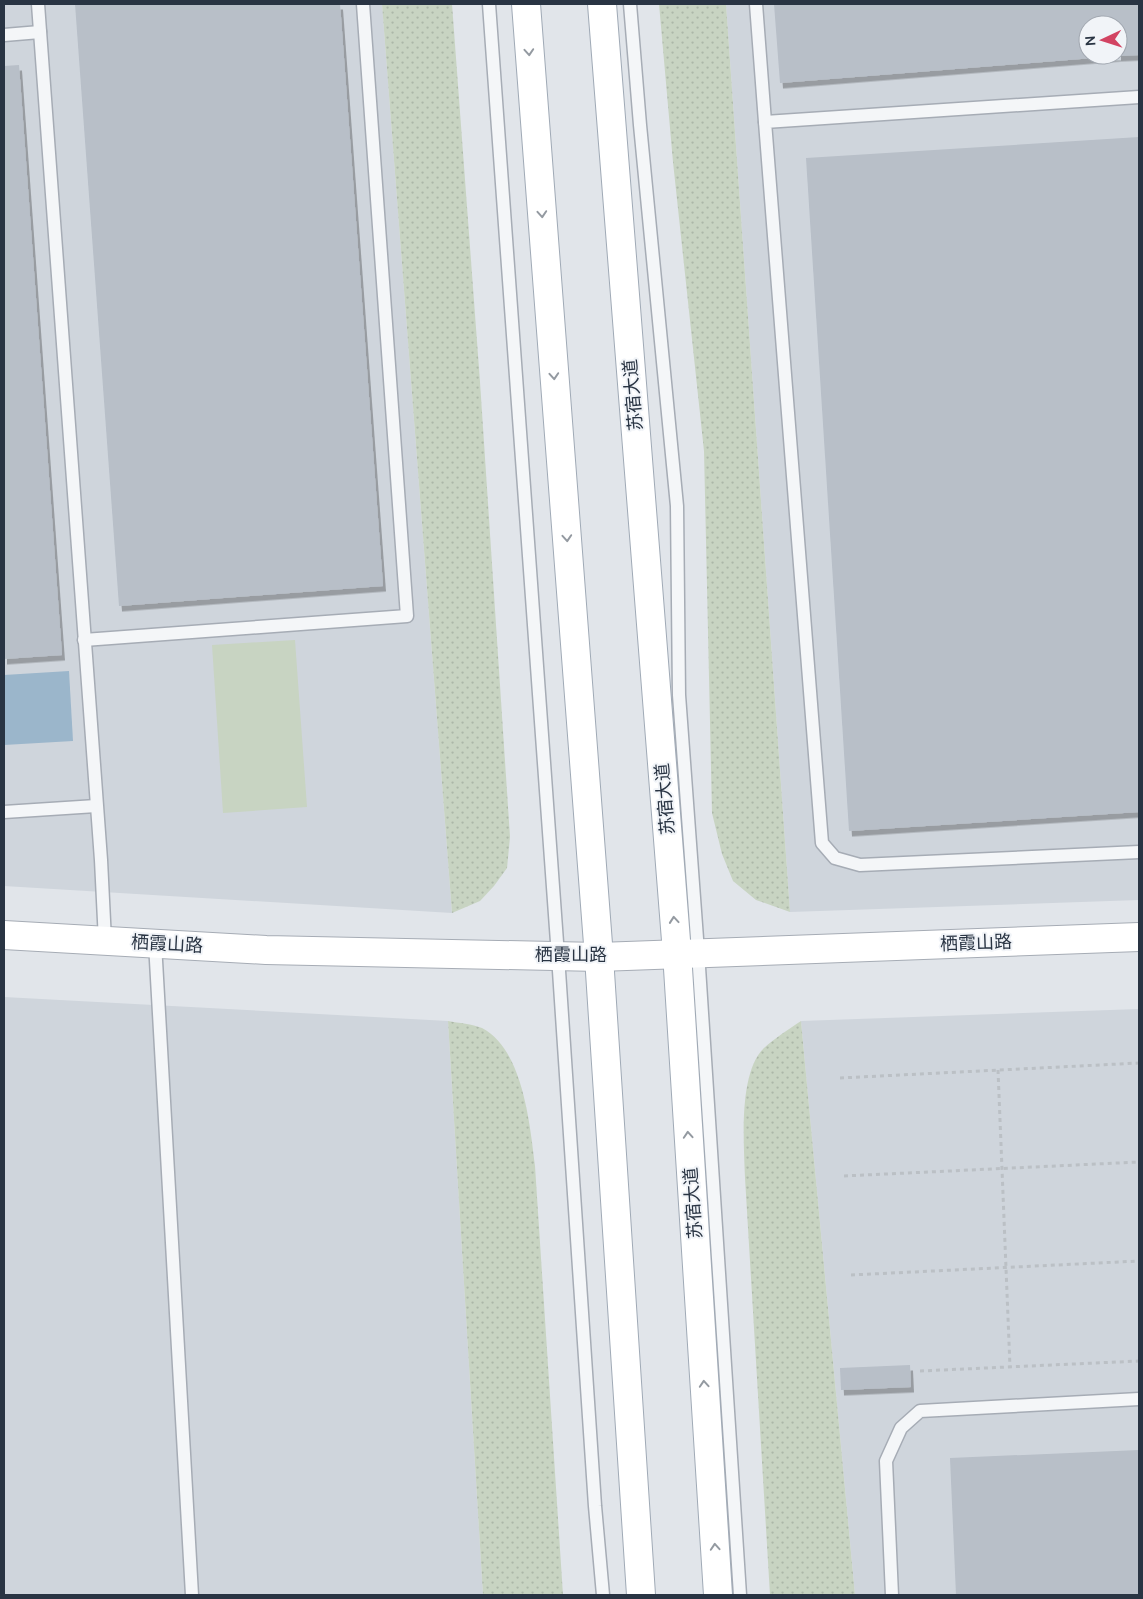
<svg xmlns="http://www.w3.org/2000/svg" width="1143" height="1599" viewBox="0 0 1143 1599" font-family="Ubuntu,'Noto Sans SC',sans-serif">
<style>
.built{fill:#cfd5dc;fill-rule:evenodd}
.grass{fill:url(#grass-dots)}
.pitch{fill:#c8d4c2}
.water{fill:#9bb6cb}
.building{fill:#b8bfc8;filter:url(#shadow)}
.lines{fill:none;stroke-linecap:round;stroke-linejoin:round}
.lane-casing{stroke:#a6acb5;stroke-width:15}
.secondary-casing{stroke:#a6acb5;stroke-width:30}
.primary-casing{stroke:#a0aab6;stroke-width:30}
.path{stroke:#bbc0c5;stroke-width:3;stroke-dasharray:4 4;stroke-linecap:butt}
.lane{stroke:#f4f6f8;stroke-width:12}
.secondary{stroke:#fff;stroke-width:28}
.primary{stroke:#fff;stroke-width:28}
.oneway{stroke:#949aa1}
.labels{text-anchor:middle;stroke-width:4;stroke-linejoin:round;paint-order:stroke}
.street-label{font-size:18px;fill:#293443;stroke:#f1f4f8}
</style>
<defs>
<pattern id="grass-dots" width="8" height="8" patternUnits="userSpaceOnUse" patternTransform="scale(1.25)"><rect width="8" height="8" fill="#c8d4c2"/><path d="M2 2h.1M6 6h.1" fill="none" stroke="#acb7a8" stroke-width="1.8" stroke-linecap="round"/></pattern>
<filter id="shadow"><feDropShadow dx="3" dy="5.5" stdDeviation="0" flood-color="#0004"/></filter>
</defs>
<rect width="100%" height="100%" fill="#e1e5ea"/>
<g class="built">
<path d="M4,4h378l70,909 -448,-27z"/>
<path d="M726,4h413v896l-349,12zM1088,25h30v30h-30z"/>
<path d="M4,997l444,24 35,574h-479z"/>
<path d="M1139,1009v586h-284l-54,-574z"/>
</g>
<g class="grass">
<path d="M382,4h70l28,378 30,455 -3,31 -13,18 -14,15 -28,12z"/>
<path d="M659,4h67l64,908 -34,-12 -23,-19 -11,-27 -10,-41 -8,-362 -31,-289z"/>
<path d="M448,1021c11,2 24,3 34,7 41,21 48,97 53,138l28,429h-80z"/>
<path d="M801,1021l54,574h-85l-25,-417c-1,-34 -7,-105 19,-130 11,-10 25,-19 37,-27z"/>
</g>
<path class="pitch" d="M295,640l12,167 -84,6 -11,-168z"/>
<path class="water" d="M69,671l4,70 -69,4v-70z"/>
<g class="building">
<path d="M75,4h265l43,582 -264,20z"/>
<path d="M774,4h365v51l-21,1v-31h-30v30h30v1l-338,27z"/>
<path d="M19,65l43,590 -58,4v-593z"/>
<path d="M1139,137v675l-290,19 -43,-673z"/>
<path d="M910,1365l1,22 -70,3 -1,-22z"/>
<path d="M1139,1450v145h-183l-6,-137z"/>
</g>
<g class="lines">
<defs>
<g id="lane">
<path d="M38,4l63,856 4,81"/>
<path d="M489,4l69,952 37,550 8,89"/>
<path d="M630,4l10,121 37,381 2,189 19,257 42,643"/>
<path d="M756,4l9,118"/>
<path d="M4,35l36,-3"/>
<path d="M1139,97l-374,25 57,721 13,15 25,7 279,-13"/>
<path d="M84,640l323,-24 -44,-612"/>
<path d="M4,812l92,-6"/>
<path d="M155,943l37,652"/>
<path d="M892,1595l-6,-134 15,-33 19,-17 219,-12"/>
</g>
<path id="secondary" d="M4,935l262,15 333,7 540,-20"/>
<g id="primary">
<path d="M526,4l73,953 42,638"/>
<path d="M602,4l75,949 41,642"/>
</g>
</defs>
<use href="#lane" class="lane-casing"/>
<use href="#secondary" class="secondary-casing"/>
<use href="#primary" class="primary-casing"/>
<g class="path">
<path d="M998,1070l12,297"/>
<path d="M840,1078l299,-15"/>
<path d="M844,1176l295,-14"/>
<path d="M851,1275l288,-14"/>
<path d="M920,1371l219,-10"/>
</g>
<use href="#lane" class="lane"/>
<use href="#secondary" class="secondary"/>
<use href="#primary" class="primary"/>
</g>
<defs><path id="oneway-chevron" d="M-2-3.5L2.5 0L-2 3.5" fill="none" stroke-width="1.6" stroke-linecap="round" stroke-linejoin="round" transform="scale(1.25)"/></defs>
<g class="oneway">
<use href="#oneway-chevron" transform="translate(529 52) rotate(86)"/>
<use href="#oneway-chevron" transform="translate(542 214) rotate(86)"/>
<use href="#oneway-chevron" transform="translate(554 376) rotate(86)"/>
<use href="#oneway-chevron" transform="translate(567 538) rotate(86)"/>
<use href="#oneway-chevron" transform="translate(674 920) rotate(-95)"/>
<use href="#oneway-chevron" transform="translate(688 1135) rotate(-94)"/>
<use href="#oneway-chevron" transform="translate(704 1384) rotate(-94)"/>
<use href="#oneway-chevron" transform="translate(715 1547) rotate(-94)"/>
</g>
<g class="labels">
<g class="street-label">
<text transform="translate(633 395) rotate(-95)" y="6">苏宿大道</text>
<text transform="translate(665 799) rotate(-95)" y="6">苏宿大道</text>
<text transform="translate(976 943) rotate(-2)" y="6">栖霞山路</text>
<text transform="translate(167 944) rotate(3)" y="6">栖霞山路</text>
<text x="571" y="961">栖霞山路</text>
<text transform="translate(693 1203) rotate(-94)" y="6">苏宿大道</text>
</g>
</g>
<rect width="1143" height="1599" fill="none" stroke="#293443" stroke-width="10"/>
<g transform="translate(1103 40) rotate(266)"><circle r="24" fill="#f1f4f8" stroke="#a1a7b0"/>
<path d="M0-4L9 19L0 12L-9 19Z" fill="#d24362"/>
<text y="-8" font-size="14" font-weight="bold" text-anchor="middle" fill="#293443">N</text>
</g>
</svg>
